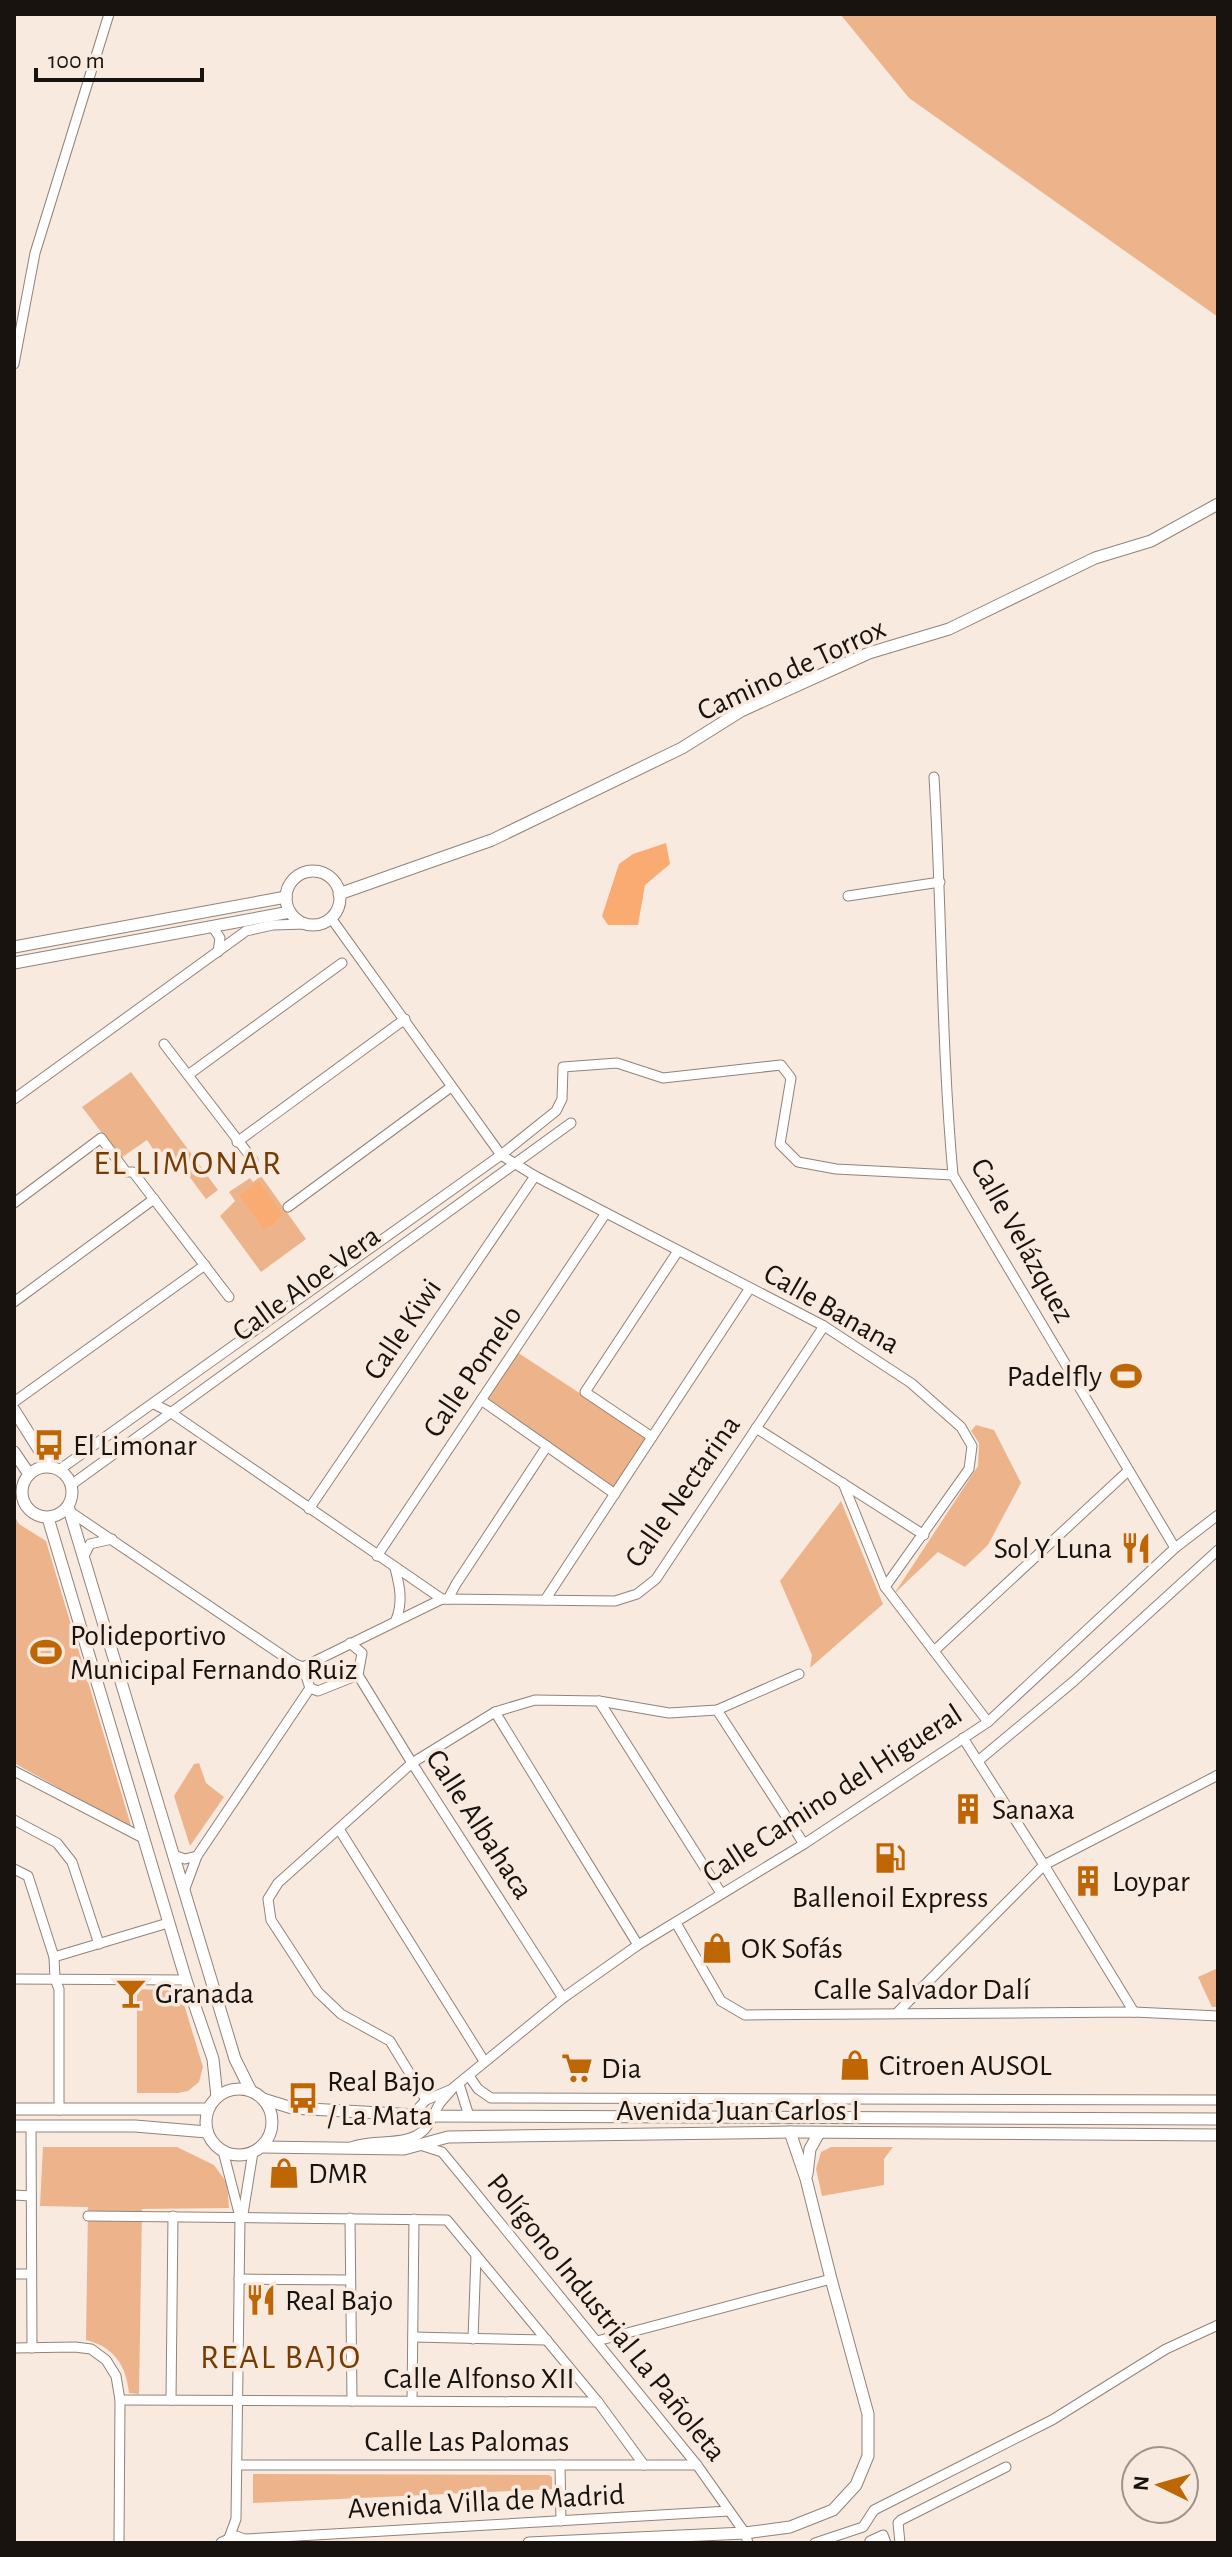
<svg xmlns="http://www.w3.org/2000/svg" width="1232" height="2557" viewBox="0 0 1232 2557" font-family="'Alegreya Sans',sans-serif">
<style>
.green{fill:#edb48c}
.water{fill:#faab71}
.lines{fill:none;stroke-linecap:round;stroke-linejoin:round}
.minor-casing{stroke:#918379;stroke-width:11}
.tertiary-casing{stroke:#918379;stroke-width:13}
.minor{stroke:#fff;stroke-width:9}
.tertiary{stroke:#fff;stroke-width:11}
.labels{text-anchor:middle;stroke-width:7;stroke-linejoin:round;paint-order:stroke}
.street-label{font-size:30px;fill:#18130f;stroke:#f9eae0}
.poi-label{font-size:30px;fill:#18130f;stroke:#f9eae0;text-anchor:start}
.quarter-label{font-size:34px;letter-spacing:2px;fill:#753c03;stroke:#f9eae0}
</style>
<rect width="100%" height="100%" fill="#f9eae0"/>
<g class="green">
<path d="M840,14h378v303l-309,-219z"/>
<path d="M131,1072l87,118 -12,9 -38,-51 -11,7 -10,-15 -26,18 -39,-51z"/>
<path d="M261,1176l45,63 -45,33 -41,-56 15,-15 -6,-9 21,-14 3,4z"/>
<path d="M517,1352l131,86 -35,51 -127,-90z"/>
<path d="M976,1425l18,5 27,53 -33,62 -23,22 -27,-15 -44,42 84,-128 1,-23 -8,-12z"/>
<path d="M841,1501l42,103 -73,64 2,-13 -32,-74z"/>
<path d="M14,1515l5,9 27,17 86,288 -118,-66z"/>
<path d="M199,1763l7,20 18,14 -34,49 -16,-50 20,-32z"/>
<path d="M1218,1968v39h-6l-14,-30z"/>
<path d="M137,1989l43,2 23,76 -4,15 -11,9 -10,2h-41z"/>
<path d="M43,2147h134l37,18 13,18 2,25 -87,1 -3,185 -10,-1c-3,-28 -15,-46 -43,-53l2,-133 -48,-1z"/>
<path d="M831,2147h62l-9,12v26l-62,11 -6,-27 5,-17z"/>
<path d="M253,2474l296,1 3,2v12l-299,14z"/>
</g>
<g class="water">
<path d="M666,843l4,21 -25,21 -7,40h-30l-6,-9 17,-52 14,-10z"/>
<path d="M259,1181l24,34 -8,5v3l-11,6 -25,-33z"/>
</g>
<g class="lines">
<defs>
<g id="minor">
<path d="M14,364l21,-111 74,-239"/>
<path d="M934,777c8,132 7,266 19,398l222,373"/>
<path d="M848,896l92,-14"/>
<path d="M331,918l170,237 34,21 289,150 87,57 50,44 11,19 -3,23 -84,118"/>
<path d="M212,926l8,12 -2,14"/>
<path d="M164,1044l89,116"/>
<path d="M188,1075l154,-112"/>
<path d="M14,1099l232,-168 27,-6 33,-1"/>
<path d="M237,1142l168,-123"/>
<path d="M14,1203l87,-65 25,34h7l96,125"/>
<path d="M288,1207l163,-120"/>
<path d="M14,1302l140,-103"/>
<path d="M481,1400l134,94"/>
<path d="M14,1402l191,-137"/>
<path d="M154,1404l16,8 272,187"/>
<path d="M756,1428l168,107"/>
<path d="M652,1437l-67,-45 93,-141"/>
<path d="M59,1470l442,-315 55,-44 6,-12 1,-32 54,-4 46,15 118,-13 10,13 -11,66 18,18 38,7 117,6"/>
<path d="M843,1483l42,104 103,135"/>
<path d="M71,1485l500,-362"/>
<path d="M309,1509l226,-333"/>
<path d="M72,1513l223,151 8,3"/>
<path d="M84,1556l6,-12 22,-5"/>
<path d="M377,1556l229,-343"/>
<path d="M395,1568c5,19 8,34 1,52"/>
<path d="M448,1599l8,-15 91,-138"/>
<path d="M545,1600l205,-312"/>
<path d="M350,1643l12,10 -4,22 -40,16 -8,-3 -7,-21 139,-68 173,2 22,-7 19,-15 168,-253"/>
<path d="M934,1651l194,-180"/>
<path d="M358,1675l54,88 151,235"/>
<path d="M599,1701l122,192"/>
<path d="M717,1710l87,134"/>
<path d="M495,1712l143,233"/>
<path d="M963,1738l81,127 90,147"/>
<path d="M978,1761l96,-80 144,-131"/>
<path d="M14,1771l129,67"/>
<path d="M14,1820l43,23 15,19 27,82"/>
<path d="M339,1829l145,232"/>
<path d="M173,1855l12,4 12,-3"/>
<path d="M14,1869l14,7 26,81 1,22 4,10v121"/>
<path d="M184,1891l13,-35 113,-168"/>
<path d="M676,1923l45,78 24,14 389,-3 84,4"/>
<path d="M54,1957l114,-34"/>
<path d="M14,1979l172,1"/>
<path d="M897,2013l147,-148 174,-90"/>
<path d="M469,2076l9,13 13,9 727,2"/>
<path d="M459,2084l10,32"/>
<path d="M426,2100l-36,-59 -49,-27 -23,-22 -47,-72 -3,-21 10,-16 134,-120 83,-51 40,-12 64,1 70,12 48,-3 82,-36"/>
<path d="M413,2114l13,-14 24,-10"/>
<path d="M31,2126l1,222"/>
<path d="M420,2145l22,7 24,29 231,284 48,68 3,10"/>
<path d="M351,2147c23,-9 56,0 73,-17 8,-8 10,-18 16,-27 4,-5 9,-10 13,-15l110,-90 75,-53 166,-101 184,-122 187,-174 43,-33"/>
<path d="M223,2151l17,66 -4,302 -7,19"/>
<path d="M14,2195l17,1"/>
<path d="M88,2216l359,4 151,182 46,63"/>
<path d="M240,2217l3,-3 10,-62"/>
<path d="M350,2218l2,183"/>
<path d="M14,2274h17"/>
<path d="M239,2279l111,1"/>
<path d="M413,2337l134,3"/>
<path d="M473,2339l3,-84"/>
<path d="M597,2341l234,-62"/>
<path d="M14,2348l61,-1 16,2 15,11 10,16 4,24 -1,143"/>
<path d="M120,2400l478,2"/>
<path d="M171,2400l2,-184"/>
<path d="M412,2401l2,-182"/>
<path d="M237,2465h460"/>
<path d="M560,2465l1,56"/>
<path d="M246,2539l483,-28"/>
<path d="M870,2541l13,-6 3,8"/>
<path d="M815,2543l48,-16 11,-17 178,-90 114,-71 52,-24"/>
<path d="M900,2543l-2,-20 3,-3 105,-53"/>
</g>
<g id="tertiary">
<circle cx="313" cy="898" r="27"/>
<path d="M339,894l153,-54 190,-92 59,-37 128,-58 80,-24 146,-71 56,-17 67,-37"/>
<path d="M14,947l272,-50"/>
<path d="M14,963l276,-51"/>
<path d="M14,1410l36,57"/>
<path d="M14,1452l15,22"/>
<circle cx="47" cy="1492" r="25"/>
<path d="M68,1506l167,553 16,32"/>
<path d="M48,1518l138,462 27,79 4,38"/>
<circle cx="239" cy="2122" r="33"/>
<path d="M263,2099l29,9 142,8 784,3"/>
<path d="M14,2109h194"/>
<path d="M14,2126h121l72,6"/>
<path d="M261,2147l143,2 44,-12 342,-5 428,3"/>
<path d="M807,2174l3,-25 9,-16"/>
<path d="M222,2543l14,-6 16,6"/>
<path d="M529,2543l216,-10 45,-6 43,-17 23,-25 12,-29v-42l-37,-135 -25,-100 -16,-47"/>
</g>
</defs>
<use href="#minor" class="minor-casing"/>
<use href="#tertiary" class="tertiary-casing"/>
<use href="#minor" class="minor"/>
<use href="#tertiary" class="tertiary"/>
</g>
<defs>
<symbol id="stadium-bare" viewBox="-9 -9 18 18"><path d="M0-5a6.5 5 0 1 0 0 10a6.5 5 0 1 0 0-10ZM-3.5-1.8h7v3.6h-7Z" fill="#be6504" stroke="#f9eae0" stroke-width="2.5" paint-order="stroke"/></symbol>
<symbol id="bus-bare" viewBox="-9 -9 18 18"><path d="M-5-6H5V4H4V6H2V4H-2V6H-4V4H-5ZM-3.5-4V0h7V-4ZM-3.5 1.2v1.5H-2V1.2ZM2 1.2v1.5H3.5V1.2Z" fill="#be6504" stroke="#f9eae0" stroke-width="2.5" paint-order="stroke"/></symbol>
<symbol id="restaurant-bare" viewBox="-9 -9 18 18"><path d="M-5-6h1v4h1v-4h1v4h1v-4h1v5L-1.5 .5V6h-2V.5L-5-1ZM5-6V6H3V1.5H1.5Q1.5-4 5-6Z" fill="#be6504" stroke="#f9eae0" stroke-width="2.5" paint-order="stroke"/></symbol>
<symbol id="building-bare" viewBox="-9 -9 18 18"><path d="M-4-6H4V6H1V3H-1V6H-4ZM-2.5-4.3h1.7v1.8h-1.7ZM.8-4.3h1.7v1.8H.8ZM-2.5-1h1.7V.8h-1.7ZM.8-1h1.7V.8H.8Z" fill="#be6504" stroke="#f9eae0" stroke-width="2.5" paint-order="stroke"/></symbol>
<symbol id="fuel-bare" viewBox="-9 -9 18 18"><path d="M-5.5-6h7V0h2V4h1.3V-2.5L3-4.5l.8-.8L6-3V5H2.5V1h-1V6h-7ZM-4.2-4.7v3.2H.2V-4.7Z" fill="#be6504" stroke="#f9eae0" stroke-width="2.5" paint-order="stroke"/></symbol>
<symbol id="shop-bare" viewBox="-9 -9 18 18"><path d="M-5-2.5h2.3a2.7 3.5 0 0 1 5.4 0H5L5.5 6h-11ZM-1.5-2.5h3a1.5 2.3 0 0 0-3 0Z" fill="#be6504" stroke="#f9eae0" stroke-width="2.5" paint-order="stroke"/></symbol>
<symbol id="bar-bare" viewBox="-9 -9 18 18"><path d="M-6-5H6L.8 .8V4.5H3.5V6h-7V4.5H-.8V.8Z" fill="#be6504" stroke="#f9eae0" stroke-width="2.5" paint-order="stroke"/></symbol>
<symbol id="supermarket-bare" viewBox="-9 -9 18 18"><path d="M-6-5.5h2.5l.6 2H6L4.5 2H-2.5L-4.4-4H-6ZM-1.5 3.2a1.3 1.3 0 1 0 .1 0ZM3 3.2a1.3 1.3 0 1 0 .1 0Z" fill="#be6504" stroke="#f9eae0" stroke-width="2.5" paint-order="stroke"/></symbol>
</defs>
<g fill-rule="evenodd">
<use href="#stadium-bare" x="1104" y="1354" width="44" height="44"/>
<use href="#bus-bare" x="27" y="1423" width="44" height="44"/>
<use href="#restaurant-bare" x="1114" y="1526" width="44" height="44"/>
<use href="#stadium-bare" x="24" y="1630" width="44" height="44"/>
<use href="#building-bare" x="946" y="1787" width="44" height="44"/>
<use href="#fuel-bare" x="868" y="1836" width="44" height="44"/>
<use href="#building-bare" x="1066" y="1859" width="44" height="44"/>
<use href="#shop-bare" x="695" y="1926" width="44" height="44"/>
<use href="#bar-bare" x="109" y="1971" width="44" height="44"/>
<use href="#shop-bare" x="833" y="2043" width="44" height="44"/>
<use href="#supermarket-bare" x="555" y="2046" width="44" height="44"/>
<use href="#bus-bare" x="281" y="2076" width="44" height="44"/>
<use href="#shop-bare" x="262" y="2151" width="44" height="44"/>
<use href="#restaurant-bare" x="239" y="2278" width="44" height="44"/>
</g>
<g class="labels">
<g class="street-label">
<text transform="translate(791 669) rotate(-25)" y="10">Camino de Torrox</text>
<text transform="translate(1023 1240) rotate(61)" y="10">Calle Velázquez</text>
<text transform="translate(306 1283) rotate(-36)" y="10">Calle Aloe Vera</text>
<text transform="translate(832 1308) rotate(30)" y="10">Calle Banana</text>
<text transform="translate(402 1329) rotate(-56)" y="10">Calle Kiwi</text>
<text transform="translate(472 1371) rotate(-56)" y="10">Calle Pomelo</text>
<text transform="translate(682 1491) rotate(-55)" y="10">Calle Nectarina</text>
<text transform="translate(832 1793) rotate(-33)" y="10">Calle Camino del Higueral</text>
<text transform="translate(480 1824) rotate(57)" y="10">Calle Albahaca</text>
<text x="922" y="1999">Calle Salvador Dalí</text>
<text x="738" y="2120">Avenida Juan Carlos I</text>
<text transform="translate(607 2317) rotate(51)" y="10">Polígono Industrial La Pañoleta</text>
<text x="479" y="2388">Calle Alfonso XII</text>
<text x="467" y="2451">Calle Las Palomas</text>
<text transform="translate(486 2501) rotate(-3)" y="10">Avenida Villa de Madrid</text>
</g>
<g class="poi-label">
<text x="1102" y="1386" text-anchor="end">Padelfly</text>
<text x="73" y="1455">El Limonar</text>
<text x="1112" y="1558" text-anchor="end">Sol Y Luna</text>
<text x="70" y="1645">Polideportivo<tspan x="70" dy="34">Municipal Fernando Ruiz</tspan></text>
<text x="992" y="1819">Sanaxa</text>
<text x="1112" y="1891">Loypar</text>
<text x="890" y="1907" text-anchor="middle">Ballenoil Express</text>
<text x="741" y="1958">OK Sofás</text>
<text x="155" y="2003">Granada</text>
<text x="879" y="2075">Citroen AUSOL</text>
<text x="601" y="2078">Dia</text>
<text x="327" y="2091">Real Bajo<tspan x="327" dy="34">/ La Mata</tspan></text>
<text x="308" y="2183">DMR</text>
<text x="285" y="2310">Real Bajo</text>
</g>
<g class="quarter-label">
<text x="188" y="1174">EL LIMONAR</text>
<text x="281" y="2368">REAL BAJO</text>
</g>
</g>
<rect width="1232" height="2557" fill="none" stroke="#18130f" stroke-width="32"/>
<g transform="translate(1160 2485) rotate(275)"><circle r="38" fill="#f9eae0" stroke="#9f948c" stroke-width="2"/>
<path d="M0-6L14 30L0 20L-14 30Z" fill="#be6504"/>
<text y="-12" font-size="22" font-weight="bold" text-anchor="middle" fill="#18130f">N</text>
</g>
<path d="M36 68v12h166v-12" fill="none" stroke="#18130f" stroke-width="4"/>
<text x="48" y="68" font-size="24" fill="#18130f" stroke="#f9eae0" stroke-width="6" paint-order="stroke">100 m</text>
</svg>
